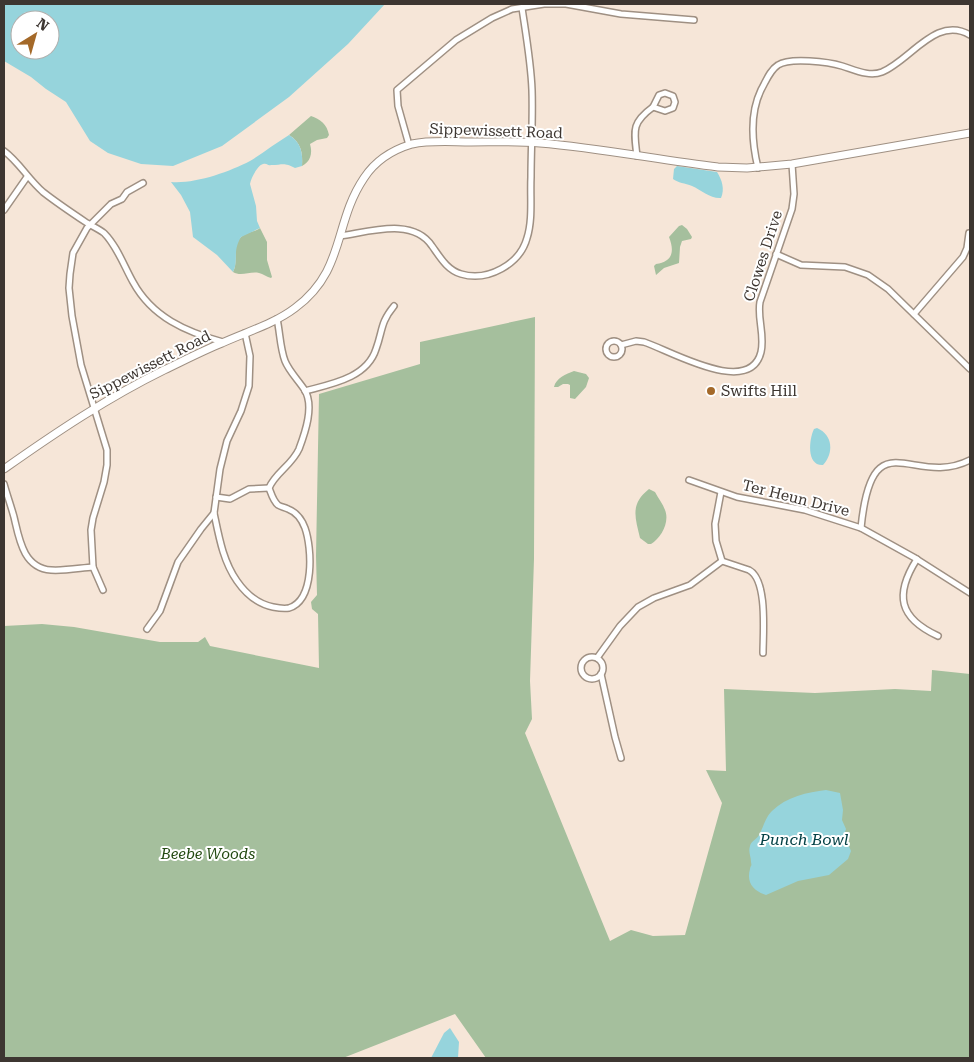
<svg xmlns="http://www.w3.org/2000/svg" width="974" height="1062" viewBox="0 0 974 1062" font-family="'Roboto Serif',serif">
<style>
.green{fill:#a5bf9d}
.water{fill:#96d4dc;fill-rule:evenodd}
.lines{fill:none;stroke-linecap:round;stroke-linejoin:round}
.street-casing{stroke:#9f9083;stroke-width:8}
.secondary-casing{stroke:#9f9083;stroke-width:9}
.street{stroke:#fff;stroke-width:5}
.secondary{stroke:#fff;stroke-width:7}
.poi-dot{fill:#a46929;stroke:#fff;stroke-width:2}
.labels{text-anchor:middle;stroke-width:4;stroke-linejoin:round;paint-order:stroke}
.street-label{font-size:15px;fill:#3d3631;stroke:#fff}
.poi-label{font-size:15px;fill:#3d3631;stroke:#fff;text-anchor:start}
.park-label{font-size:15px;font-style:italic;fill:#224911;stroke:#fff}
.water-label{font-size:16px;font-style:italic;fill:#034045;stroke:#fff}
</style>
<rect width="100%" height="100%" fill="#f6e6d8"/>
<g class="green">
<path d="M311,116c9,3 16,8 18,19l-2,3 -10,2 -7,4c3,10 0,18 -8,22 1,-13 -1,-24 -13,-31z"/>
<path d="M682,225l5,4 5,8 -1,2 -9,2 -2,6 -1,16 -15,5 -8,7 -2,-9 2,-2c16,-2 19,-12 13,-27l10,-11z"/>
<path d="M260,228l7,14v18l5,17 -1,1c-4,-1 -8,-4 -12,-5 -9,-2 -18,4 -26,-1 6,-11 -2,-26 8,-35 5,-5 14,-5 19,-9z"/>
<path d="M535,317l-1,242 -4,122 2,38 -7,14 85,208 21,-11 22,6 32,-1 37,-132 -16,-33 20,1 -2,-82 91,4 80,-4 36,2 1,-21 38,4v384h-484l-31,-44 -112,44h-339v-432l38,-2 32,3 86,15h38l7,-5 5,9 109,22 -1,-54 -6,-5 -1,-7 6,-7 -1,-39 3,-162 101,-30v-22z"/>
<path d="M574,371l12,3 3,4 -3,9 -11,12 -5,-1v-13l-2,-1h-5l-5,3h-4c2,-9 12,-13 20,-16z"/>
<path d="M649,489l6,3c3,6 8,12 10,18 5,12 -4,28 -14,34h-3l-8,-6c-5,-21 -10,-34 9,-49z"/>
</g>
<g class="water">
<path d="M4,4h381l-37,40 -59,53 -67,49 -49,20 -32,-2 -33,-11 -18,-12 -24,-39 -20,-13 -15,-12 -27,-16zM20,20h30v30h-30z"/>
<path d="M289,135c12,7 14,18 13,31l-7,2c-11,-6 -12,-3 -24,-3 -4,1 -3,-2 -8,-1 -5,1 -12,14 -13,20l6,22 1,15 3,7 -19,9c-9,15 -2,23 -8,35l-16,-17 -24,-18 -3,-25 -9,-17 -10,-13c24,2 58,-10 79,-21 13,-8 26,-18 39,-26z"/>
<path d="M677,166l40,6c5,8 8,17 4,26 -10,1 -20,-8 -29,-12 -7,-3 -14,-3 -19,-7l1,-10z"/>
<path d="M817,428c16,7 17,25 6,37 -17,1 -14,-26 -9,-36z"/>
<path d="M826,790l14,3 3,17 -1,10 4,9 -2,6 7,16 -3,8 -19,16 -31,6 -32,14c-12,-4 -20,-12 -16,-26 1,-5 2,-2 1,-7 0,-6 -3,-10 -1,-16 1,-5 7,-7 9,-11 5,-9 6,-17 13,-24 14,-14 36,-19 54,-21z"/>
<path d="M450,1028l9,14 -1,16h-27l13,-25z"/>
</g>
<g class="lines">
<defs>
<g id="street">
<path d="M665,93l8,3 2,6 -2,6 -8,3 -12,-4 6,-12z"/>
<path d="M409,145l-11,-39 -1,-16 59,-50 36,-22 20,-9 32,-5h22l55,10 73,6"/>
<path d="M4,151c15,11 24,28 39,41 14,11 29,21 44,31 5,3 12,6 17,10 13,13 20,33 29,49 19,35 53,50 90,60"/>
<path d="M637,156c-3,-25 -6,-33 16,-49"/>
<path d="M758,168c-6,-25 -8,-55 3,-78 5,-9 9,-20 17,-25 12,-8 51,-3 64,1 13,4 27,11 40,6 29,-12 54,-57 88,-37"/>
<path d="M4,210l23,-33"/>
<path d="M340,236c29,-4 73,-19 92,10 8,11 15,24 29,28 27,8 59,-10 66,-36 6,-19 3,-41 4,-61 0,-29 2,-58 1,-87 -1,-27 -6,-55 -10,-82"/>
<path d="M776,254l25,11 44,2 23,8 20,14 82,80"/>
<path d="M914,314l49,-57 4,-9 2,-15"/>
<circle cx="614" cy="349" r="8"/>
<path d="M621,345l15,-4 8,1c25,8 106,56 117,10 4,-17 -4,-34 -1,-50l32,-93 2,-15 -2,-30"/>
<path d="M305,391c26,-7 62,-13 71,-42 7,-19 4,-26 18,-43"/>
<path d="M689,480l48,17 68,13 56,18 54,30 55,35"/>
<path d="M4,484c3,11 7,22 10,33 5,21 9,51 37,53 13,1 29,-2 42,-3"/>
<path d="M721,492l-6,32 1,17 6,20"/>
<path d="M216,497l14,2 19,-10 20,-1"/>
<path d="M214,513c5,24 9,48 23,68 9,13 21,23 36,26 5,1 11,2 16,1 26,-8 23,-60 16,-80 -3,-8 -9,-16 -17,-19 -4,-2 -7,-2 -10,-4 -5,-4 -7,-12 -9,-17 6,-15 23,-23 30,-39 6,-16 16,-44 5,-60 -6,-9 -15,-18 -19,-28 -5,-13 -5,-29 -8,-42"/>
<path d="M861,528c11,-112 52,-39 109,-68"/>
<path d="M917,559c-23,36 -18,59 21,77"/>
<path d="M103,590l-10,-23 -2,-37 2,-12 11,-36 3,-17v-15l-26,-85 -9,-49 -3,-28 1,-14 3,-21 14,-25 24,-24 11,-5 5,-7 16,-9"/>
<path d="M147,629l13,-18 18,-49 23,-33 13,-16 6,-44 7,-28 14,-30 8,-25 1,-30 -5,-23"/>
<circle cx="592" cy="668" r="11"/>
<path d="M597,658l23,-32 18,-19 16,-9 36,-13 32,-24 27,9c19,10 14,64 14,83"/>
<path d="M601,674l14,63 6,21"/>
</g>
<path id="secondary" d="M4,469c51,-36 103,-71 160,-99 19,-9 38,-19 58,-27 24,-11 52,-19 73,-35 51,-38 38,-84 69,-130 11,-17 28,-28 48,-34 19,-4 40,-2 59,-2 23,0 46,-1 69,1 60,5 119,17 178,24l29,1 45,-4 178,-31"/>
</defs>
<use href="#street" class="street-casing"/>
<use href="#secondary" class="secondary-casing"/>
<use href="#street" class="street"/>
<use href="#secondary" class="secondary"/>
</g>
<circle class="poi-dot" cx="711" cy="391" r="5"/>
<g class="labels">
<g class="street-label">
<text transform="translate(496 131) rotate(2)" y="5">Sippewissett Road</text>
<text transform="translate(763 256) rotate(-72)" y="5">Clowes Drive</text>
<text transform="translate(150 365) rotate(-27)" y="5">Sippewissett Road</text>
<text transform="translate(796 498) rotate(14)" y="5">Ter Heun Drive</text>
</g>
<g class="poi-label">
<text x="721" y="396">Swifts Hill</text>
</g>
<g class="park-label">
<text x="208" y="859">Beebe Woods</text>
</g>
<g class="water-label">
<text x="804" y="845">Punch Bowl</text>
</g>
</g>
<rect width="974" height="1062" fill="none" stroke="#3d3631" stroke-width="10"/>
<g transform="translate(35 35) rotate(37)"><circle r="24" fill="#ffffff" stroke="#b1afad"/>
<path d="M0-4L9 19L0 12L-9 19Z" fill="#a46929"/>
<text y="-8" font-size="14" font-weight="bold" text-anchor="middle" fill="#3d3631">N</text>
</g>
</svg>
